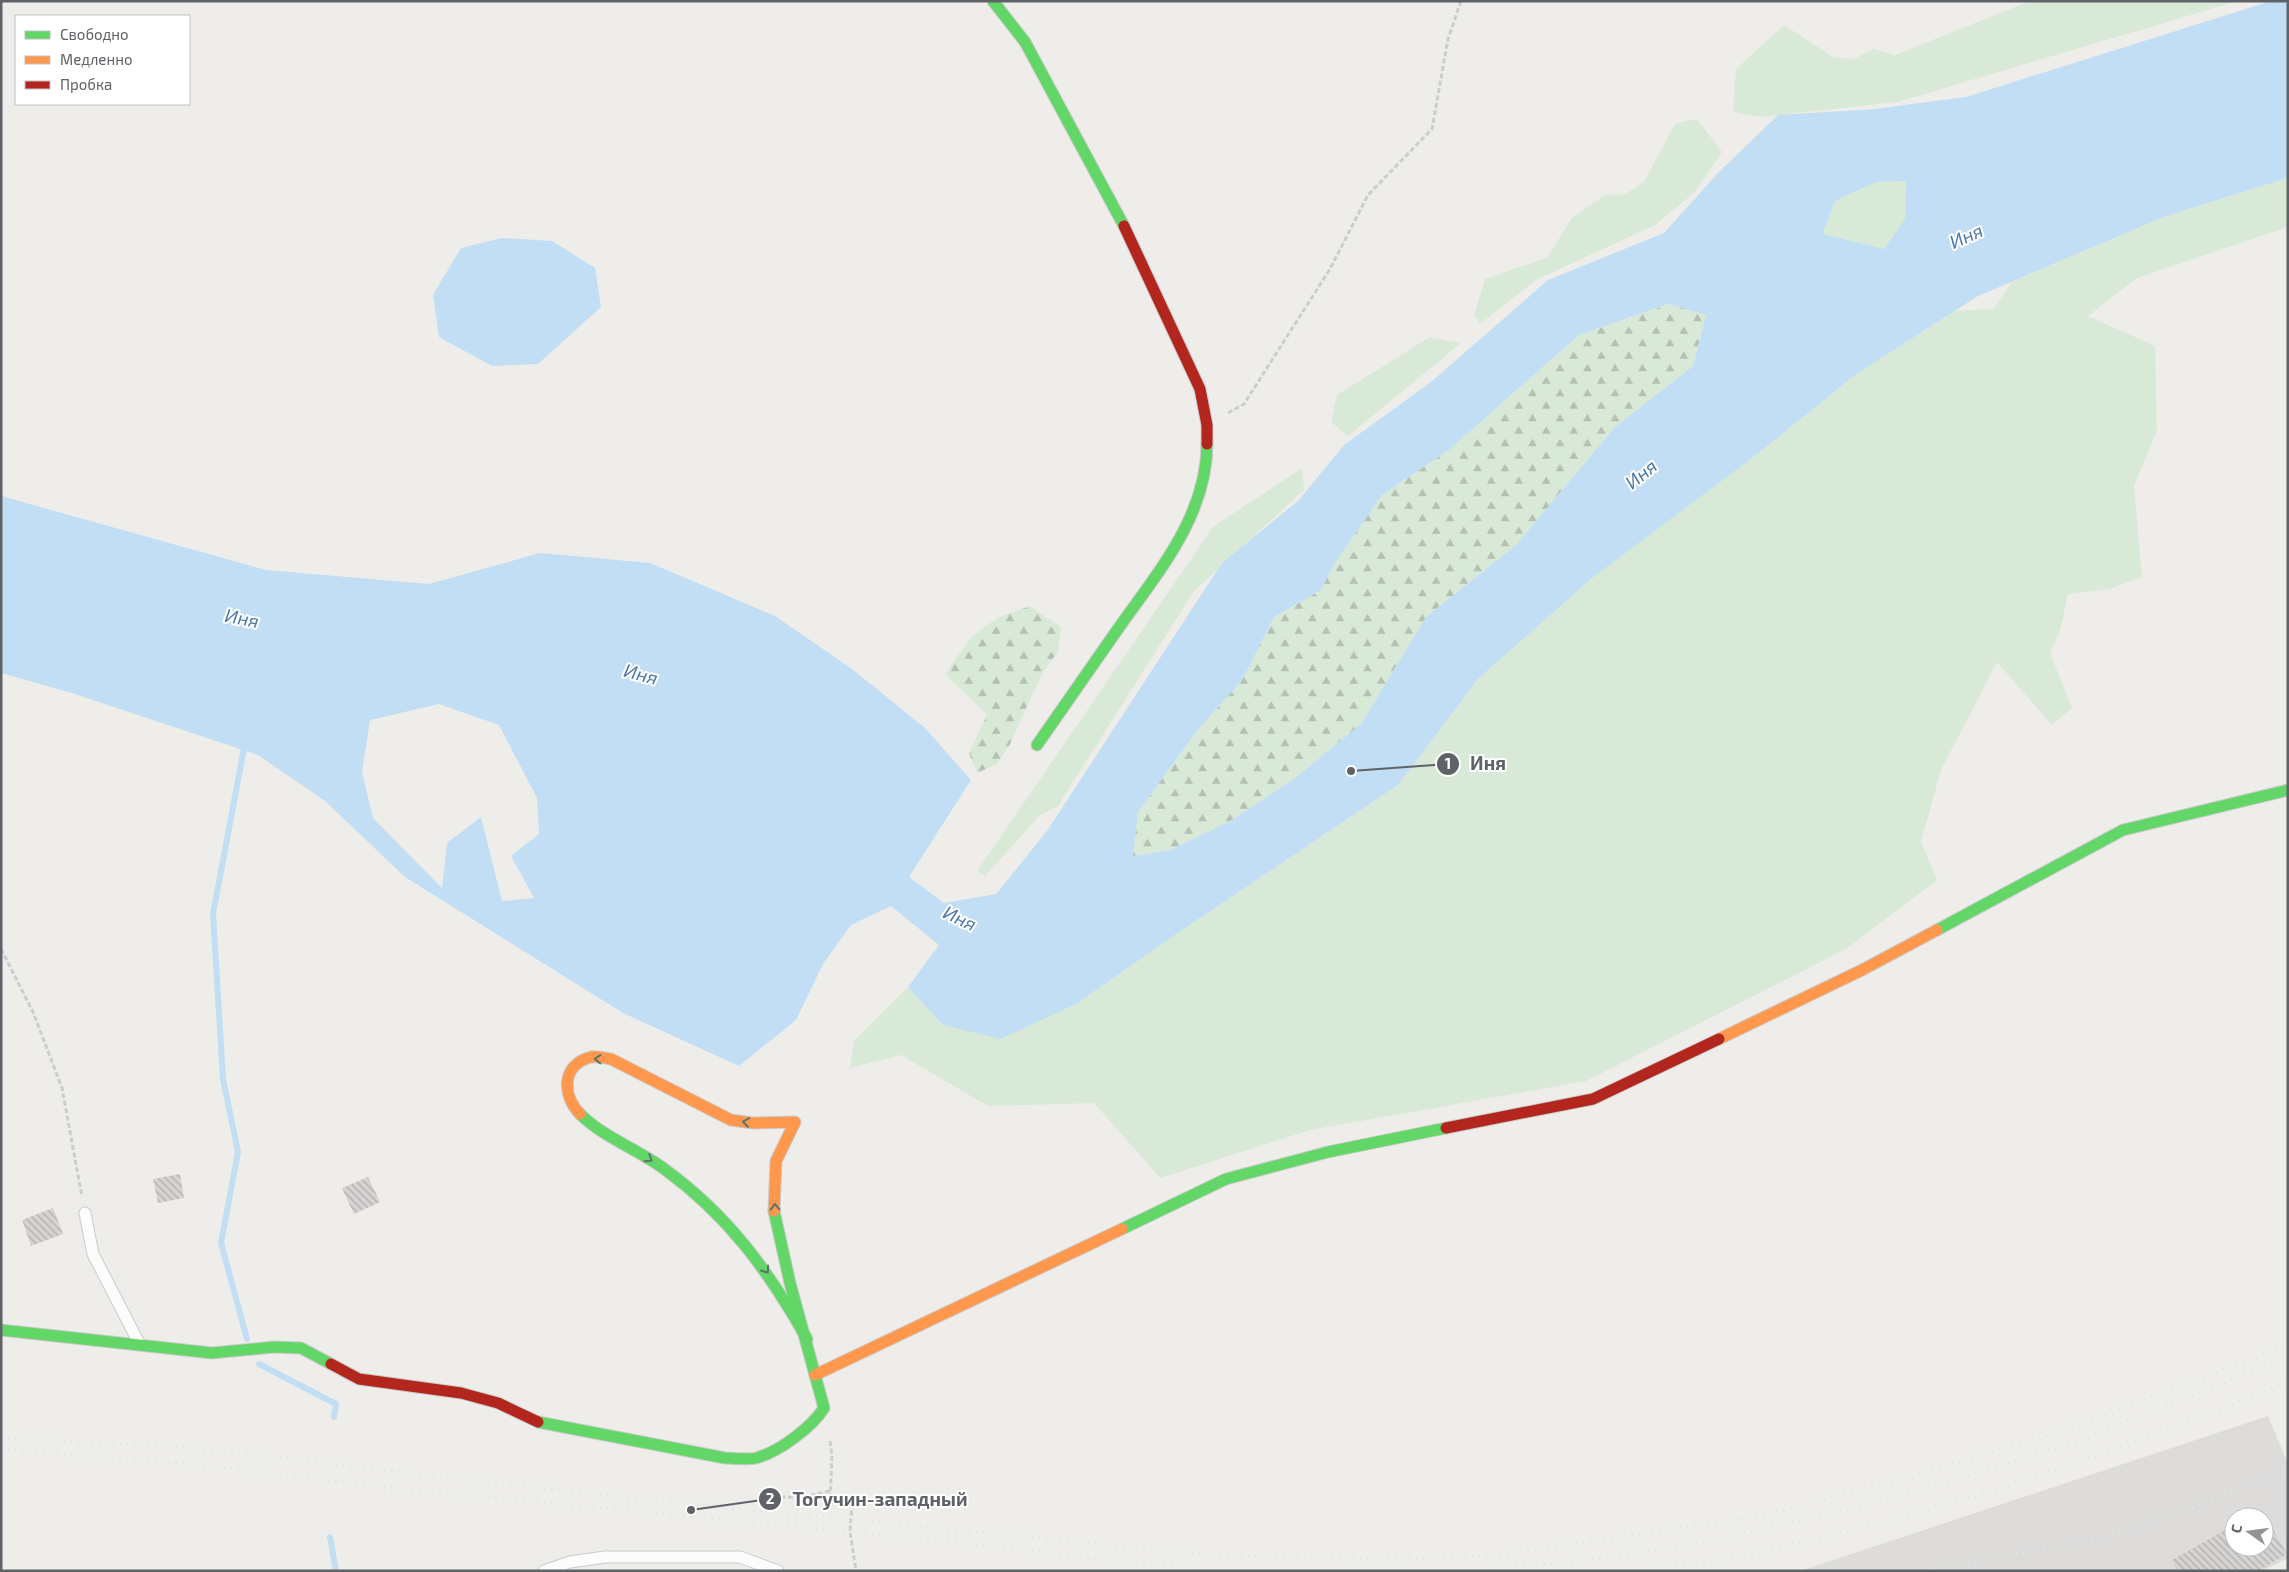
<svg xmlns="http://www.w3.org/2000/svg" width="2289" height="1572" viewBox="0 0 2289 1572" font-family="'Exo 2',sans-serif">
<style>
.industrial{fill:#dedcda;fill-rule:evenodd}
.grass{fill:#d9e9d7}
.forest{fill:url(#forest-firs)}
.water{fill:#c2def4;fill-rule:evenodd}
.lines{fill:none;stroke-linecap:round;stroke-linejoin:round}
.stream{stroke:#c2def4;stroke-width:6}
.building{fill:url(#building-back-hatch)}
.lane-casing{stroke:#cbcbcb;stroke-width:13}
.fast-casing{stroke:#cbcbcb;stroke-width:13}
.slow-casing{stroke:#cbcbcb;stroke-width:13}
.jam-casing{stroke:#cbcbcb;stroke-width:13}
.path{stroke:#cacecc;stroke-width:3;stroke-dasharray:5 2.5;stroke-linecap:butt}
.lane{stroke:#fcfcfc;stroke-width:11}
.fast{stroke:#63d668;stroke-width:11}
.slow{stroke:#ff974d;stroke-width:11}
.jam{stroke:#b3261e;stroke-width:11}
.rail{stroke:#e3e4e3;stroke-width:4;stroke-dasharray:1 6;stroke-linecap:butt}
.oneway{stroke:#607366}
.labels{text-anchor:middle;stroke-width:4;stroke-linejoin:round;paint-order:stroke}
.water-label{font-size:19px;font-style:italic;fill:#4c79aa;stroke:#fff}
.leader{fill:none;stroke:#5f6266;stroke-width:2}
.callout-dot{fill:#5f6266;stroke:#fff;stroke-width:2}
.mark-label{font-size:15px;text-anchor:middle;font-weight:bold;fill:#fff}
.callout-label{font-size:19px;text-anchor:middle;font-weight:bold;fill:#5f6266;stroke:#fff;stroke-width:4;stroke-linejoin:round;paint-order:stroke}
</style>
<defs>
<pattern id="forest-firs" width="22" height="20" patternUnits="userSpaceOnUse" patternTransform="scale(1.25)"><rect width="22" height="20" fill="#d9e9d7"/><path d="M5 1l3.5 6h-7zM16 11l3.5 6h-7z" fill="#b3c0b2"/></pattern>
<pattern id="building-back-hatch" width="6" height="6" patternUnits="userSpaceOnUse" patternTransform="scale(1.25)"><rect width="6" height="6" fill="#d5d4d2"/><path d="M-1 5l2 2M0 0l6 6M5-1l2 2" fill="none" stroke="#b0afae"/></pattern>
</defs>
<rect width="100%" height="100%" fill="#eeedea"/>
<path class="industrial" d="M2268,1416l20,48v94l-26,13h-462zM2234,1517h30v30h-30z"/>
<g class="grass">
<path d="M2030,1h208l-341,101 -135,15 -29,-5 3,-43 48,-44 49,32 21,2 19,-10 22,6z"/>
<path d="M1697,119l25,33 -28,41 -39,32 -119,55 -56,44 -6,-8 11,-37 62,-21 25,-40 33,-23 20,-1 19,-12 31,-58z"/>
<path d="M2288,178v49l-151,51 -49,38 67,30 2,85 -23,55 8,91 -33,12 -41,5 -8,37 -10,22 22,55 -20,17 -55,-63 -56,108 -20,72 16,38 -91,69 -260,132 -276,49 -150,48 -66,-75 -106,3 -87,-51 -51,13 4,-27 54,-54 35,38 133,-21 109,-76 213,-143 80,-106 113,-100 160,-120 104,-84 100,-64 38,-2 19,-27 154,-66z"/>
<path d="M1906,181l-1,38 -21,30 -61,-15 12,-33 41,-19z"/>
<path d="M1430,337l31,6 -113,93 -17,-14 6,-27z"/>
<path d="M1302,468l2,22 -110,101 -136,215 -18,9 -55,61 -8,-5 236,-344z"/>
</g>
<g class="forest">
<path d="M1669,304l37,11 -13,51 -78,61 -99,118 -90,72 -65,107 -67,55 -62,41 -61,30 -38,6 4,-43 59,-81 47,-53 31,-62 47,-27 13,-26 48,-69 68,-46 129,-114z"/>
<path d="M1030,606l31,21 -3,25 -15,20 -34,74 -12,18 -20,9 -8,-20 18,-38 -42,-41 27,-38 27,-19z"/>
</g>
<g class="water">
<path d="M2271,1h17v177l-122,38 -188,80 -123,79 -104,84 -160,120 -113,100 -80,106 -213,143 -109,76 -76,35 -57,-14 -35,-38 31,-42 -48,-39 -40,19 -28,39 -27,56 -57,46 -116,-53 -218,-136 -80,-76 -67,-46 -186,-62 -71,-20v-177l265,74 163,14 111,-31 110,10 125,53 77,53 73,59 46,52 -62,97 35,26 52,-9 51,-63 175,-268 76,-62 46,-56 87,-63 117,-102 116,-47 53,-59 61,-59 96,-6 92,-12zM1906,181l-1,38 -21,30 -61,-15 12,-33 41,-19zM1668,304l38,11 -13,51 -78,61 -99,118 -90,72 -65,107 -67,55 -62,41 -61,30 -38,6 5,-44 58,-80 47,-53 31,-62 47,-27 13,-26 48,-69 68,-46 129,-114zM439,704l60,21 38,73 2,36 -28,22 23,42 -32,3 -21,-84 -34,26 -5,45 -69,-70 -11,-46 8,-52z"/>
<path d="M502,238l50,3 43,27 6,39 -63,57 -46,2 -53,-29 -6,-42 28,-47z"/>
</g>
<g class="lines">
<g class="stream">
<path d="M245,743l-32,171 10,165 15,73 -17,91 26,96"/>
<path d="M259,1364l77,40 -2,13"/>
<path d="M330,1537l6,34"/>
</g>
</g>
<g class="building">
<path d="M180,1174l4,24 -26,5 -5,-24z"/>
<path d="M368,1177l12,25 -26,12 -12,-26z"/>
<path d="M53,1208l10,26 -32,12 -9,-26z"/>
<path d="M2262,1510l25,44 -29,17h-80l-6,-11 62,-35v22h30v-30h-15z"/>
</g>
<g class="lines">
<defs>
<g id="lane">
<path d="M85,1213l8,41 46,89"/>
<path d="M544,1571l26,-9 35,-5h135l38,14"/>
</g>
<g id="fast">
<path d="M993,1l32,41 99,184"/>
<path d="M1037,745c28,-40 55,-79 83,-119 39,-55 87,-111 87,-182"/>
<path d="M1937,930l186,-100 165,-40"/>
<path d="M580,1114c23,23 57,35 83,54 65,47 105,102 144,171"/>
<path d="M1122,1229l104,-50 102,-27 118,-24"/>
<path d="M1,1330l211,23 62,-6 27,1 30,16"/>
<path d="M538,1422l187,36c9,0 22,2 31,0 23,-6 56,-31 68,-50l-34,-125 -16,-72"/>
</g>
<g id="slow">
<path d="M1719,1039l143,-69 75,-40"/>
<path d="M580,1114c-18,-19 -19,-49 11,-57 6,-1 14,1 20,2l120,61 22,3 42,-1 -19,39 -2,50"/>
<path d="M815,1375l307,-146"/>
</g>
<g id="jam">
<path d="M1124,226l76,163 7,36v19"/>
<path d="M1446,1128l147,-29 126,-60"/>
<path d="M331,1364l28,15 102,14 37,10 40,19"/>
</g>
</defs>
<use href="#lane" class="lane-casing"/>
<use href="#fast" class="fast-casing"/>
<use href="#slow" class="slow-casing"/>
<use href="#jam" class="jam-casing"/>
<g class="path">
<path d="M1228,413l16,-9 86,-135 38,-74 64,-66 16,-90 13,-38"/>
<path d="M1,949l32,63 29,76 20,109"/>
<path d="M830,1441l2,15 -2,47 22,2 -2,26 6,40"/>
<path d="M773,1497h30l27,-6"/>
</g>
<use href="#lane" class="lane"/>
<use href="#fast" class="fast"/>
<use href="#slow" class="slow"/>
<use href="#jam" class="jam"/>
<g class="rail">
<path d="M1,1439l194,9 414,48 589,58 180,5 109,-3 269,-39 150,-39 153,-46 229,-86"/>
<path d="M1,1450l182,13 224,27 443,41 354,39 44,1"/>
<path d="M1446,1571c206,-8 422,-61 617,-125 26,-9 52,-20 78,-30 49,-20 98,-39 147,-58"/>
<path d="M1641,1571l79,-10 141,-33 139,-39 152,-53 136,-54"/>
<path d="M1934,1571l174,-35 72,-24 108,-43"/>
</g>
</g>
<defs><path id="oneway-chevron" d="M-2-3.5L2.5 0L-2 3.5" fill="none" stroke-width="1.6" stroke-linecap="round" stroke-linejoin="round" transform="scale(1.25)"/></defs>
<g class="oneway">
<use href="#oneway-chevron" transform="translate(598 1059) rotate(-178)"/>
<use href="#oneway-chevron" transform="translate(746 1122) rotate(-172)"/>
<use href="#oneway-chevron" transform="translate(649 1159) rotate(33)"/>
<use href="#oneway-chevron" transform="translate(775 1207) rotate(-92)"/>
<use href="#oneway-chevron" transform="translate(766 1270) rotate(54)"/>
</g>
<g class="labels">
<g class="water-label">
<text transform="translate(1966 236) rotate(-24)" y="7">Иня</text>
<text transform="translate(1641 474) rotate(-39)" y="7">Иня</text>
<text transform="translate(242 618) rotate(11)" y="7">Иня</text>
<text transform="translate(641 674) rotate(15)" y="7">Иня</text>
<text transform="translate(960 918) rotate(25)" y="7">Иня</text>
</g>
</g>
<path class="leader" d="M1351 771L1448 764M691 1510L770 1499"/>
<g class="callout-dot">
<circle cx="1351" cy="771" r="5"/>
<circle cx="691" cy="1510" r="5"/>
<circle cx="1448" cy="764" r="12"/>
<circle cx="770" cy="1499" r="12"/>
</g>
<g class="mark-label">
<text x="1448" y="769">1</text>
<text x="770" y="1504">2</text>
</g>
<g class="callout-label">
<text x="1488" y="770">Иня</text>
<text x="880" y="1506">Тогучин-западный</text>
</g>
<rect width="2289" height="1572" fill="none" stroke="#5f6266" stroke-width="5"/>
<rect x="15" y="15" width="175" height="90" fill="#ffffff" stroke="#bfc0c2"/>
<rect x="25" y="31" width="25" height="8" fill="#63d668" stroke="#bfc0c2"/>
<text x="60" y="40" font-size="15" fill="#5f6266">Свободно</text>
<rect x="25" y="56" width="25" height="8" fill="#ff974d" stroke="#bfc0c2"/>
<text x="60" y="65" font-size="15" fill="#5f6266">Медленно</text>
<rect x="25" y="81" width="25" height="8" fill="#b3261e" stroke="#bfc0c2"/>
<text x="60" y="90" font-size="15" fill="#5f6266">Пробка</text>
<g transform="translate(2249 1532) rotate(284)"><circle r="24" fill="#ffffff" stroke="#bfc0c2"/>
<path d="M0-4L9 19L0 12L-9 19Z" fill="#919394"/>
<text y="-8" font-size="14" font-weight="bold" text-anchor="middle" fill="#5f6266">С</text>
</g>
</svg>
